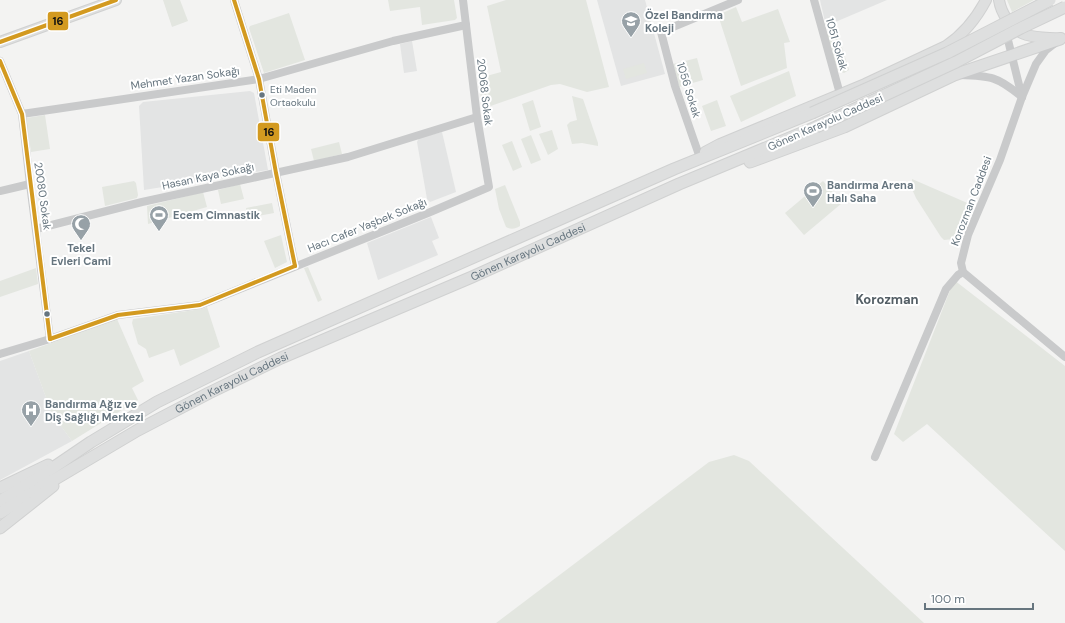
<svg xmlns="http://www.w3.org/2000/svg" width="1065" height="623" viewBox="0 0 1065 623" font-family="'DM Sans',sans-serif">
<style>
.built{fill:#e3e4e4}
.green{fill:#e3e6e0}
.lines{fill:none;stroke-linecap:round;stroke-linejoin:round}
.major-casing{stroke:#d0d1d1;stroke-width:12}
.highway-casing{stroke:#d0d1d1;stroke-width:13}
.minor{stroke:#c9cacb;stroke-width:8}
.major{stroke:#dedfdf;stroke-width:10}
.highway{stroke:#dedfdf;stroke-width:11}
.highway-bridge-casing{stroke:#d0d1d1;stroke-width:13;stroke-linecap:butt}
.highway-bridge{stroke:#dedfdf;stroke-width:11}
.bus-1-casing{stroke:#fff;stroke-width:7}
.bus-1{stroke:#d39a20;stroke-width:4}
.bus-dot{fill:#66757f;stroke:#fff;stroke-width:1.5}
.labels{text-anchor:middle;stroke-width:4;stroke-linejoin:round;paint-order:stroke}
.bus-label{font-size:10px;fill:#66757f;stroke:#fff;text-anchor:start}
.poi-label{font-size:11px;font-weight:bold;fill:#66757f;stroke:#fff;text-anchor:start}
.street-label{font-size:11px;fill:#66757f;stroke:#fff}
.quarter-label{font-size:13px;font-weight:bold;fill:#535e65;stroke:#fff}
.line-badge{stroke:#fff;stroke-width:1.5}
.pale-badge-label{font-size:11px;text-anchor:middle;font-weight:bold;fill:#111}
</style>
<rect width="100%" height="100%" fill="#f3f3f2"/>
<g class="built">
<path d="M597,0h48l20,74 -44,12z"/>
<path d="M820,0h67l-61,26z"/>
<path d="M412,41l5,30 -13,2 -4,-29z"/>
<path d="M250,91l4,2 14,77 -124,20 -5,-84 4,-4z"/>
<path d="M442,132l14,60 -26,10 -3,-3 -10,-57 2,-4z"/>
<path d="M431,217l8,21 -7,3 6,14 -60,25 -11,-37z"/>
<path d="M29,351l23,63 20,27 -72,39v-119z"/>
</g>
<g class="green">
<path d="M163,0h17l8,21 -16,6z"/>
<path d="M388,0h66l3,18 -2,2 -33,5 -2,-18 -30,4z"/>
<path d="M506,0h80l23,87 -22,5 -27,-8 -9,1 -69,24 -3,-31 22,-6 -14,-66z"/>
<path d="M1007,0h27l-22,12z"/>
<path d="M736,7l6,15 36,-13 12,33 -6,1 3,25 -46,18 -23,-71z"/>
<path d="M289,13l16,47 -41,13 -15,-45 1,-2z"/>
<path d="M836,28l13,42 -5,3 -8,-3 -12,-37z"/>
<path d="M697,58l6,22 -24,7 -6,-23z"/>
<path d="M644,63l3,10 -21,6 -3,-10z"/>
<path d="M789,71l7,25 -55,26 -11,-26z"/>
<path d="M572,96l11,3 15,44v3l-16,-3 -10,1 -5,-19 3,-3 7,-2z"/>
<path d="M533,100l8,27 -11,4 -8,-27z"/>
<path d="M717,100l9,26 -15,5 -9,-25z"/>
<path d="M45,115l5,34 -19,3 -5,-34z"/>
<path d="M552,130l6,19 -10,6 -9,-21z"/>
<path d="M531,135l10,25 -10,4 -10,-25z"/>
<path d="M512,141l10,26 -9,4 -11,-26z"/>
<path d="M339,142l3,12 -28,7 -3,-12z"/>
<path d="M912,179l60,26 -18,34 -10,1 -3,-3 -25,-39 -4,-9z"/>
<path d="M134,181l2,2 2,12 -1,3 -32,8 -3,-19z"/>
<path d="M823,181l19,22 -38,32 -19,-22z"/>
<path d="M240,184l4,15 -23,5 -3,-14z"/>
<path d="M44,185l4,33 -6,2 -1,-3 -4,-29 2,-2z"/>
<path d="M505,185l15,37v4c-5,3 -9,4 -14,1l-7,-18 -4,-20z"/>
<path d="M203,192l4,15 -59,17 -1,-18z"/>
<path d="M272,203l2,10 -26,5 -2,-10z"/>
<path d="M281,235l6,27 -12,6 -11,-27z"/>
<path d="M308,267l14,33 -4,2 -14,-34z"/>
<path d="M36,268l2,16 -38,13v-16z"/>
<path d="M954,280l111,86v185l-138,-127 -24,18 -9,-8z"/>
<path d="M207,307l13,40 -40,19 -6,-17 -25,9 -3,-9 -8,-5 -6,-21 1,-4 68,-10z"/>
<path d="M117,319l27,62 -12,7 6,12 -66,41 -20,-27 -23,-63z"/>
<path d="M734,455l15,6 175,162h-428l213,-161z"/>
</g>
<g class="lines">
<defs>
<g id="major">
<path d="M999,0c2,13 12,29 25,34 6,3 30,5 37,4"/>
<path d="M0,42l116,-42"/>
<path d="M705,152l15,-8 145,-60 81,-38c18,-12 30,-27 40,-46"/>
</g>
<g id="highway">
<path d="M750,162l94,-35 110,-52 106,-36"/>
<path d="M0,488l48,-23"/>
<path d="M0,501l38,-23 53,-36 66,-40 101,-50 416,-183 138,-56"/>
<path id="s1" d="M0,513l35,-22 103,-61 71,-37 72,-35 191,-81 207,-93 137,-57"/>
<path d="M0,528l53,-42"/>
</g>
</defs>
<use href="#major" class="major-casing"/>
<use href="#highway" class="highway-casing"/>
<g class="minor">
<path d="M234,0l25,79 17,94 19,93"/>
<path d="M814,0l26,94"/>
<path d="M1006,32l16,65"/>
<path d="M1055,43l-9,7 -10,14 -14,33 -22,63 -32,75 -7,28 2,9 102,85"/>
<path d="M0,61l22,53 8,70 20,155"/>
<path d="M959,75c32,1 38,1 63,22"/>
<path d="M22,114l237,-35 134,-38 73,-16"/>
<path d="M699,155l-24,-69 -14,-54 77,-32"/>
<path d="M0,191l30,-7"/>
<path d="M36,229l106,-27 206,-45 129,-40"/>
<path d="M0,354l50,-15 68,-24 82,-10 228,-92 61,-26 -12,-70 -14,-117"/>
<path d="M875,457l71,-168 12,-14 5,-3"/>
</g>
<use href="#major" class="major"/>
<use href="#highway" class="highway"/>
<defs>
<g id="highway-bridge">
<path d="M812,113l135,-60 103,-53"/>
<path d="M816,127l140,-65 65,-34 44,-21"/>
</g>
</defs>
<use href="#highway-bridge" class="highway-bridge-casing"/>
<use href="#highway-bridge" class="highway-bridge"/>
<defs>
<g id="bus-1">
<path d="M234,0l25,79 17,94 19,93"/>
<path d="M0,42l116,-42"/>
<path d="M0,61l22,53 28,225"/>
<path d="M50,339l68,-24 82,-10 95,-39"/>
</g>
</defs>
<use href="#bus-1" class="bus-1-casing"/>
<use href="#bus-1" class="bus-1"/>
</g>
<defs>
<symbol id="school-pin" viewBox="-11 -11 22 30"><path d="M0 17L-7.5 6A9.5 9.5 0 1 1 7.5 6Z" fill="#97a1a7" stroke="#fff"/><path d="M0-5L7-2L0 1L-7-2ZM-4 1L0 2.5L4 1V4Q0 6-4 4Z" fill="#fff"/></symbol>
<symbol id="stadium-pin" viewBox="-11 -11 22 30"><path d="M0 17L-7.5 6A9.5 9.5 0 1 1 7.5 6Z" fill="#97a1a7" stroke="#fff"/><path d="M0-5a6.5 5 0 1 0 0 10a6.5 5 0 1 0 0-10ZM-3.5-1.8h7v3.6h-7Z" fill="#fff"/></symbol>
<symbol id="mosque-pin" viewBox="-11 -11 22 30"><path d="M0 17L-7.5 6A9.5 9.5 0 1 1 7.5 6Z" fill="#97a1a7" stroke="#fff"/><path d="M3.5-4.9A6 6 0 1 0 3.5 4.9A5 5 0 1 1 3.5-4.9Z" fill="#fff"/></symbol>
<symbol id="hospital-pin" viewBox="-11 -11 22 30"><path d="M0 17L-7.5 6A9.5 9.5 0 1 1 7.5 6Z" fill="#97a1a7" stroke="#fff"/><path d="M-5-5h3v3.5h4V-5h3V5h-3V1.5h-4V5h-3Z" fill="#fff"/></symbol>
</defs>
<g fill-rule="evenodd">
<use href="#school-pin" x="620" y="10" width="22" height="30"/>
<use href="#stadium-pin" x="802" y="180" width="22" height="30"/>
<use href="#stadium-pin" x="148" y="204" width="22" height="30"/>
<use href="#mosque-pin" x="70" y="213" width="22" height="30"/>
<use href="#hospital-pin" x="20" y="399" width="22" height="30"/>
</g>
<g class="bus-dot">
<circle cx="262" cy="95" r="3.5"/>
<circle cx="47" cy="314" r="3.5"/>
</g>
<g class="labels">
<g class="bus-label">
<text x="270" y="93">Eti Maden<tspan x="270" dy="13">Ortaokulu</tspan></text>
</g>
<g class="poi-label">
<text x="645" y="19">Özel Bandırma<tspan x="645" dy="13">Koleji</tspan></text>
<text x="827" y="189">Bandırma Arena<tspan x="827" dy="13">Halı Saha</tspan></text>
<text x="173" y="219">Ecem Cimnastik</text>
<text x="81" y="252" text-anchor="middle">Tekel<tspan x="81" dy="13">Evleri Cami</tspan></text>
<text x="45" y="408">Bandırma Ağız ve<tspan x="45" dy="13">Diş Sağlığı Merkezi</tspan></text>
</g>
<g class="street-label">
<text transform="translate(837 44) rotate(74)" y="4">1051 Sokak</text>
<text transform="translate(185 78) rotate(-8)" y="4">Mehmet Yazan Sokağı</text>
<text transform="translate(689 90) rotate(73)" y="4">1056 Sokak</text>
<text transform="translate(485 92) rotate(83)" y="4">20068 Sokak</text>
<text transform="translate(825 122) rotate(-24)" y="4">Gönen Karayolu Caddesi</text>
<text transform="translate(208 176) rotate(-12)" y="4">Hasan Kaya Sokağı</text>
<text transform="translate(43 196) rotate(82)" y="4">20080 Sokak</text>
<text transform="translate(971 201) rotate(-69)" y="4">Korozman Caddesi</text>
<text transform="translate(367 225) rotate(-22)" y="4">Hacı Cafer Yaşbek Sokağı</text>
<text dy="4" stroke="none"><textPath href="#s1" startOffset="590">Gönen Karayolu Caddesi</textPath></text>
<text dy="4" stroke="none"><textPath href="#s1" startOffset="266">Gönen Karayolu Caddesi</textPath></text>
</g>
<g class="quarter-label">
<text x="887" y="304">Korozman</text>
</g>
</g>
<g class="line-badge">
<rect x="47" y="11" width="22" height="20" rx="4" fill="#d39a20"/>
<rect x="257" y="122" width="23" height="20" rx="4" fill="#d39a20"/>
</g>
<g class="pale-badge-label">
<text x="58" y="25">16</text>
<text x="269" y="136">16</text>
</g>
<path d="M925 603v6h108v-6" fill="none" stroke="#66757f" stroke-width="2"/>
<text x="931" y="603" font-size="12" fill="#66757f" stroke="#ffffff" stroke-width="3" paint-order="stroke">100 m</text>
</svg>
